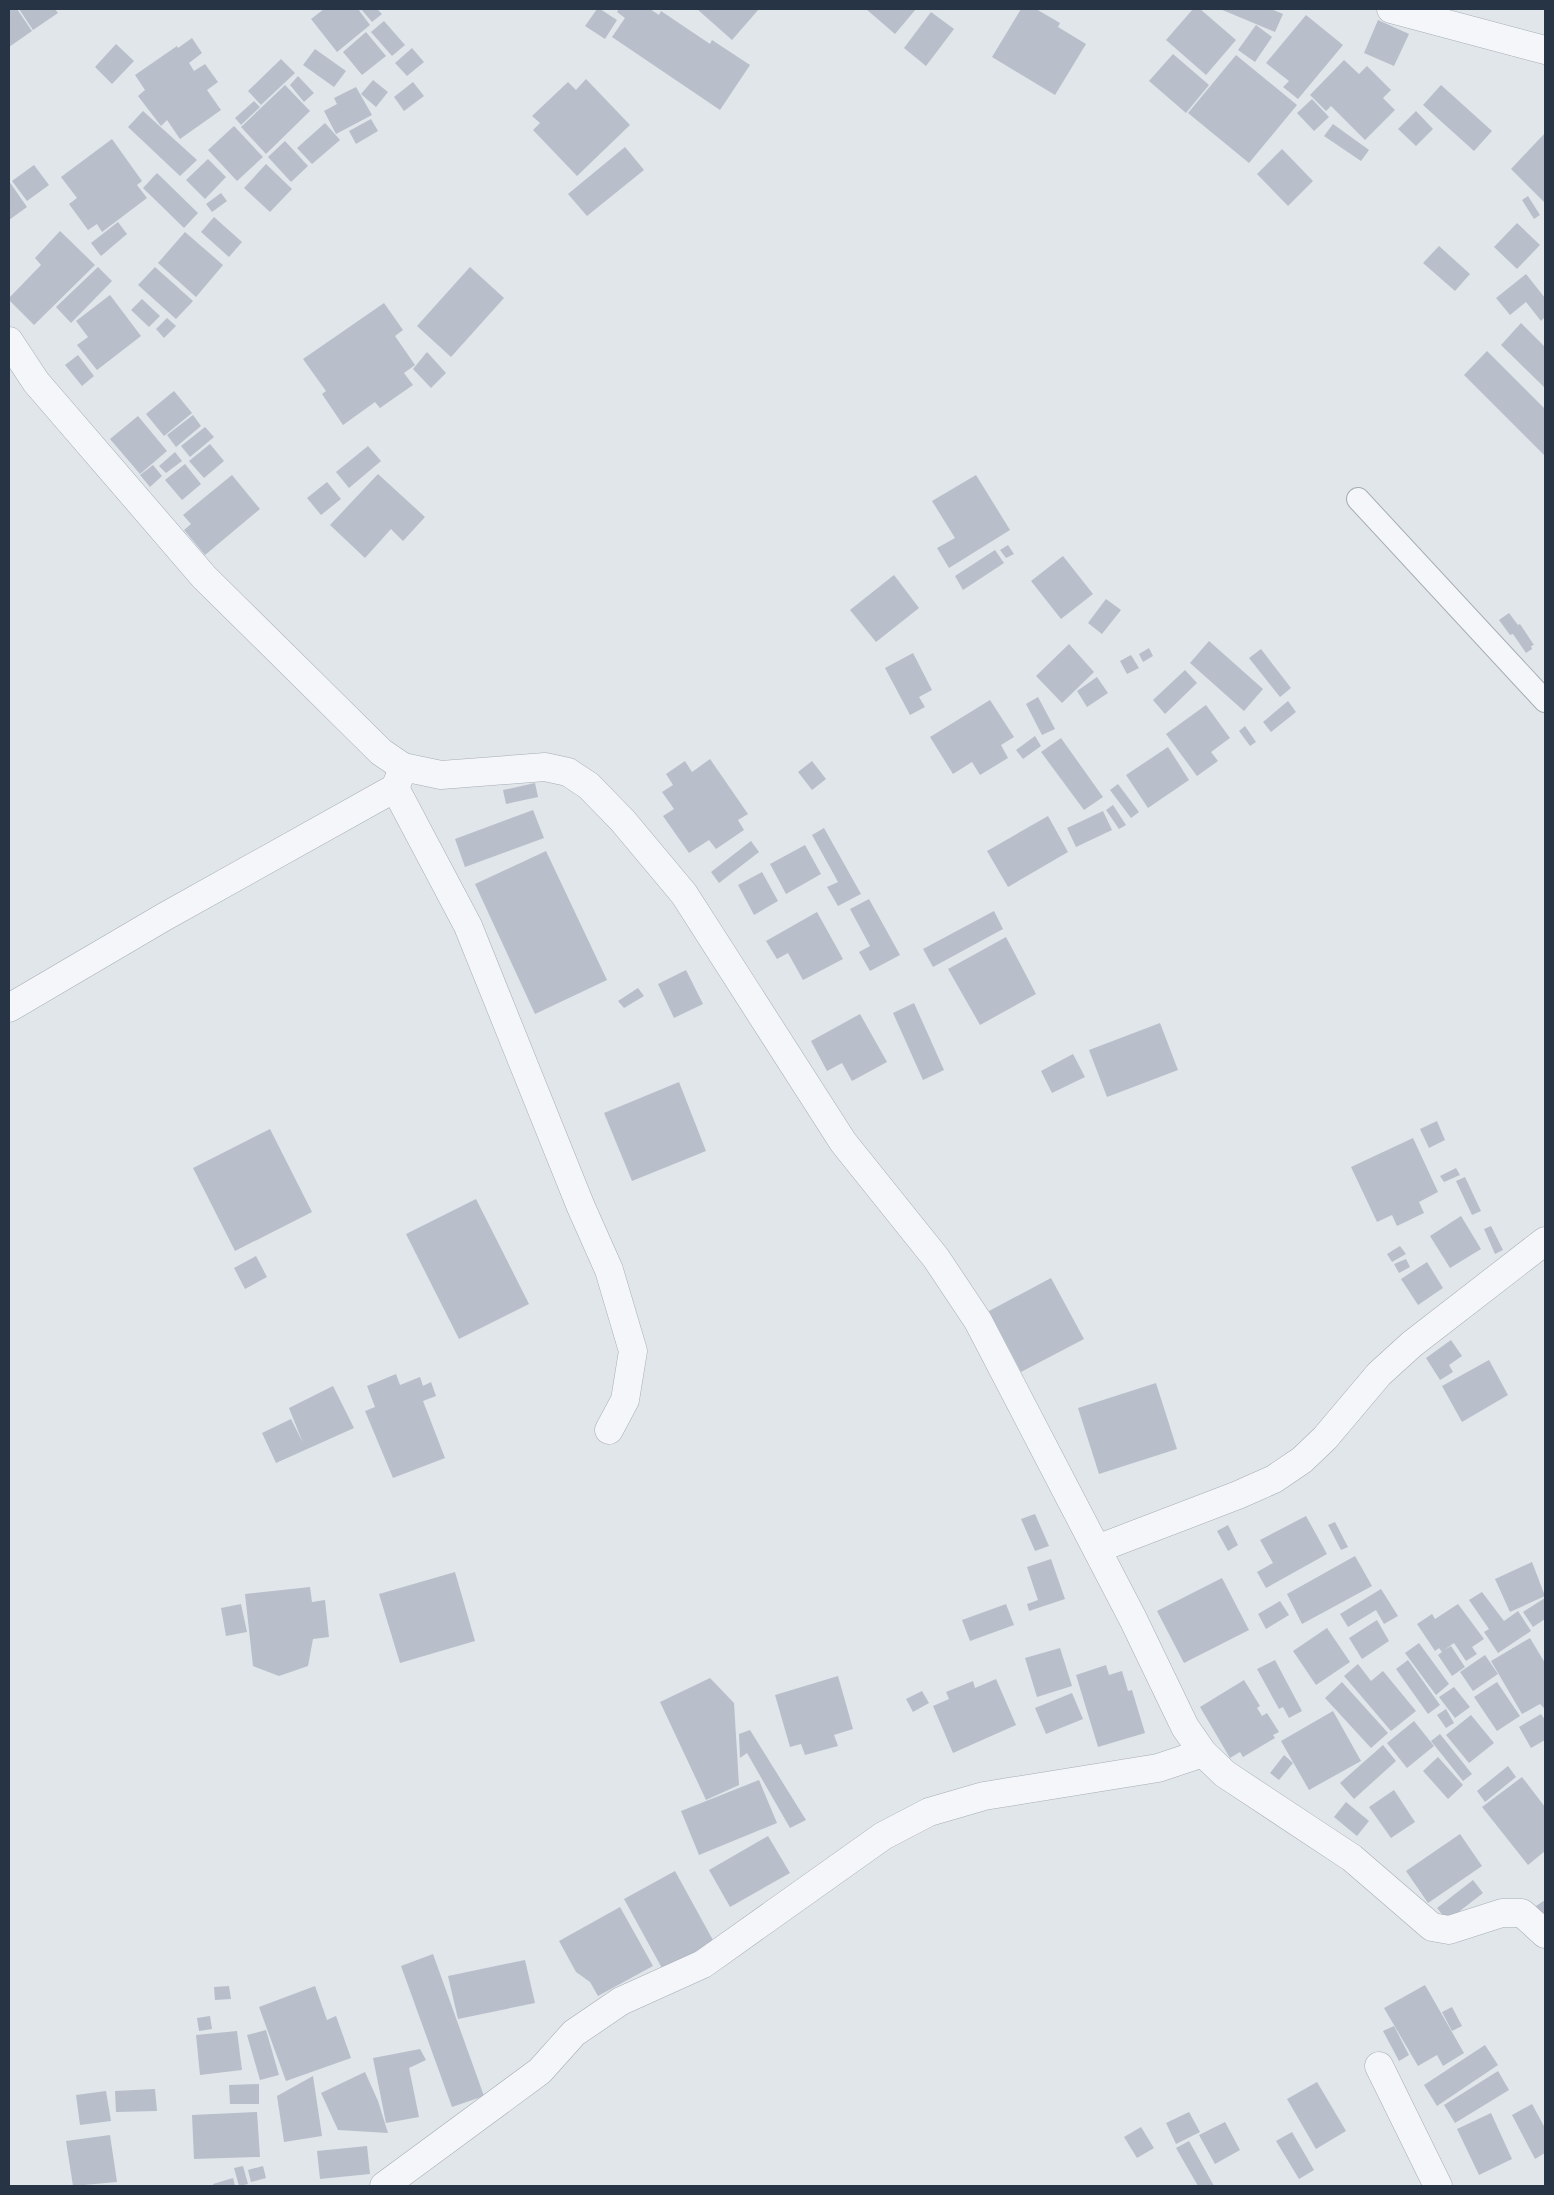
<svg xmlns="http://www.w3.org/2000/svg" width="1554" height="2195" viewBox="0 0 1554 2195" font-family="'Nunito Sans',sans-serif">
<style>
.building{fill:#b8bfca}
.lines{fill:none;stroke-linecap:round;stroke-linejoin:round}
.lane-casing{stroke:#a5adb6;stroke-width:24}
.street-casing{stroke:#a5adb6;stroke-width:29}
.lane{stroke:#f5f6f9;stroke-width:22}
.street{stroke:#f5f6f9;stroke-width:28}
</style>
<rect width="100%" height="100%" fill="#e1e6eb"/>
<g class="building">
<path d="M9,9h8l15,22 -23,16z"/>
<path d="M19,9h36l3,4 -25,17z"/>
<path d="M324,9h34l12,16 -33,27 -26,-33z"/>
<path d="M361,9h16l5,5 -10,8z"/>
<path d="M597,9h3l17,11 -12,19 -20,-13z"/>
<path d="M619,9h31l9,6 2,-4 49,33 2,-4 38,25 -30,45 -108,-73 13,-19 -8,-6z"/>
<path d="M697,9h62l-27,31z"/>
<path d="M866,9h50l-21,25z"/>
<path d="M1021,9h15l24,14 -2,4 28,17 -31,51 -63,-38z"/>
<path d="M1193,9h7l36,31 -30,35 -40,-35z"/>
<path d="M1220,9h51l12,5 -8,18z"/>
<path d="M931,12l23,17 -28,37 -22,-18z"/>
<path d="M1306,15l37,30 -45,54 -15,-12 6,-6 -23,-18z"/>
<path d="M1378,20l31,14 -15,32 -30,-13z"/>
<path d="M384,21l21,24 -13,11 -21,-24z"/>
<path d="M1256,25l16,12 -17,25 -17,-12z"/>
<path d="M366,32l20,24 -24,19 -19,-23z"/>
<path d="M192,38l10,15 -13,10 5,8 11,-7 13,18 -11,8 14,20 -41,29 -13,-19 -6,6 -23,-30 7,-6 -10,-15 42,-29 1,2z"/>
<path d="M116,44l18,17 -22,23 -17,-17z"/>
<path d="M412,48l12,14 -17,14 -12,-13z"/>
<path d="M315,49l31,22 -12,16 -31,-22z"/>
<path d="M1173,54l36,31 -23,28 -37,-32z"/>
<path d="M1236,55l61,50 -48,58 -61,-50z"/>
<path d="M281,59l14,14 -34,32 -13,-14z"/>
<path d="M1344,60l15,14 8,-8 24,24 -8,8 12,12 -30,30 -34,-34 -5,5 -16,-16z"/>
<path d="M298,76l16,17 -10,9 -14,-17z"/>
<path d="M586,79l44,46 -53,51 -44,-46 7,-7 -8,-7 36,-34 8,8z"/>
<path d="M373,80l15,12 -12,15 -15,-13z"/>
<path d="M413,82l11,14 -20,15 -10,-14z"/>
<path d="M285,85l25,26 -44,43 -25,-27z"/>
<path d="M1441,85l51,46 -18,20 -51,-46z"/>
<path d="M356,87l16,28 -36,19 -12,-23 13,-7 -3,-6z"/>
<path d="M1312,99l17,18 -15,14 -17,-18z"/>
<path d="M254,101l6,6 -19,18 -6,-7z"/>
<path d="M143,111l54,49 -17,16 -52,-49z"/>
<path d="M1416,111l17,18 -17,17 -18,-17z"/>
<path d="M371,119l7,12 -22,13 -7,-13z"/>
<path d="M325,123l15,17 -28,24 -15,-16z"/>
<path d="M1333,124l36,26 -8,11 -37,-25z"/>
<path d="M234,126l29,31 -26,24 -29,-31z"/>
<path d="M1545,133v70l-34,-34z"/>
<path d="M112,139l30,42 -5,4 10,13 -45,34 -5,-8 -9,6 -19,-26 8,-6 -16,-21z"/>
<path d="M285,141l23,25 -17,16 -23,-25z"/>
<path d="M625,147l19,23 -57,46 -19,-22z"/>
<path d="M1282,149l31,32 -25,25 -31,-32z"/>
<path d="M208,159l18,18 -21,22 -19,-19z"/>
<path d="M266,164l26,25 -22,23 -26,-24z"/>
<path d="M34,165l15,20 -22,16 -15,-20z"/>
<path d="M157,173l41,40 -14,15 -41,-40z"/>
<path d="M9,181l18,26 -18,13z"/>
<path d="M221,193l6,8 -15,11 -6,-8z"/>
<path d="M1528,196l12,19 -6,4 -12,-19z"/>
<path d="M214,217l28,25 -13,15 -28,-25z"/>
<path d="M118,222l9,12 -26,22 -10,-13z"/>
<path d="M1517,223l23,22 -23,24 -23,-22z"/>
<path d="M60,231l35,34 -61,60 -25,-25v-2l32,-33 -6,-7z"/>
<path d="M185,232l38,33 -27,32 -38,-34z"/>
<path d="M1439,246l31,28 -15,17 -32,-28z"/>
<path d="M98,267l14,14 -41,42 -15,-16z"/>
<path d="M155,267l38,34 -17,18 -38,-34z"/>
<path d="M470,267l34,31 -53,59 -34,-31z"/>
<path d="M1526,274l19,24v19l-4,4 -15,-19 -16,13 -14,-17z"/>
<path d="M110,295l31,41 -44,34 -20,-25 11,-8 -12,-16z"/>
<path d="M142,299l18,17 -11,11 -18,-17z"/>
<path d="M384,303l19,27 -8,6 20,29 -11,8 9,12 -33,23 -5,-6 -32,23 -21,-31 4,-3 -23,-32z"/>
<path d="M167,318l9,8 -12,12 -8,-9z"/>
<path d="M1521,323l24,24v41l-44,-43z"/>
<path d="M1487,351l58,58v47l-81,-81z"/>
<path d="M427,352l19,21 -15,15 -18,-19z"/>
<path d="M78,355l16,21 -12,10 -17,-21z"/>
<path d="M174,391l18,22 -28,23 -18,-22z"/>
<path d="M193,415l8,11 -25,21 -9,-12z"/>
<path d="M138,416l29,35 -27,23 -30,-35z"/>
<path d="M205,427l9,10 -24,20 -9,-11z"/>
<path d="M210,444l14,17 -20,17 -15,-17z"/>
<path d="M368,446l13,15 -32,27 -13,-16z"/>
<path d="M175,452l7,9 -16,12 -7,-7z"/>
<path d="M185,464l16,20 -19,16 -17,-20z"/>
<path d="M153,465l9,11 -12,11 -10,-12z"/>
<path d="M378,474l47,43 -22,24 -12,-12 -26,29 -35,-33z"/>
<path d="M232,475l28,34 -55,46 -21,-25 7,-6 -8,-9z"/>
<path d="M976,475l34,55 -61,38 -12,-20 18,-10 -23,-37z"/>
<path d="M327,482l14,17 -20,16 -14,-17z"/>
<path d="M1008,545l6,9 -8,4 -6,-8z"/>
<path d="M995,550l9,13 -41,27 -8,-14z"/>
<path d="M1063,556l30,38 -32,25 -30,-38z"/>
<path d="M894,575l25,33 -43,34 -26,-32z"/>
<path d="M1106,599l15,11 -19,24 -14,-11z"/>
<path d="M1509,613l9,12 2,-1 14,21 -3,1 1,3 -6,4 -13,-19 -3,1 -11,-15z"/>
<path d="M1209,641l54,48 -19,22 -54,-48z"/>
<path d="M1069,644l25,28 -32,31 -26,-27z"/>
<path d="M1149,648l4,8 -10,6 -4,-8z"/>
<path d="M1261,649l30,39 -11,9 -31,-39z"/>
<path d="M913,653l19,37 -13,7 6,10 -15,8 -25,-47z"/>
<path d="M1131,655l8,13 -12,6 -7,-13z"/>
<path d="M1185,670l12,13 -32,31 -12,-14z"/>
<path d="M1097,677l11,16 -21,14 -10,-16z"/>
<path d="M1038,697l17,32 -13,6 -16,-31z"/>
<path d="M990,700l24,37 -13,8 7,13 -28,17 -8,-13 -19,12 -23,-37z"/>
<path d="M1288,701l8,11 -25,20 -8,-10z"/>
<path d="M1206,705l24,33 -19,14 7,9 -21,15 -31,-42z"/>
<path d="M1245,726l11,16 -6,4 -11,-15z"/>
<path d="M1035,736l6,10 -18,13 -7,-9z"/>
<path d="M1061,738l42,59 -19,13 -43,-58z"/>
<path d="M1168,747l21,33 -41,28 -22,-33z"/>
<path d="M710,759l38,55 -10,6 6,10 -28,19 -7,-9 -20,13 -26,-37 11,-7 -12,-17 11,-7 -7,-11 19,-13 7,11z"/>
<path d="M812,761l14,18 -14,11 -14,-18z"/>
<path d="M535,783l3,14 -32,7 -3,-14z"/>
<path d="M1118,784l21,28 -8,6 -21,-28z"/>
<path d="M1113,805l13,20 -7,4 -13,-19z"/>
<path d="M533,810l11,28 -79,29 -10,-28z"/>
<path d="M1103,811l9,19 -36,17 -9,-19z"/>
<path d="M1048,816l20,36 -60,35 -21,-36z"/>
<path d="M824,828l37,66 -23,12 -11,-19 11,-5 -26,-47z"/>
<path d="M751,841l8,11 -40,31 -8,-11z"/>
<path d="M805,845l16,29 -35,20 -16,-30z"/>
<path d="M546,851l61,129 -72,34 -60,-130z"/>
<path d="M762,872l16,29 -24,14 -16,-30z"/>
<path d="M869,899l31,56 -30,16 -11,-19 11,-6 -20,-37z"/>
<path d="M994,911l9,18 -70,38 -10,-18z"/>
<path d="M817,912l26,47 -40,21 -15,-27 -11,6 -11,-18z"/>
<path d="M1006,937l30,57 -56,31 -32,-56z"/>
<path d="M686,970l17,34 -29,14 -16,-34z"/>
<path d="M638,988l6,8 -20,12 -6,-7z"/>
<path d="M914,1003l30,67 -21,10 -30,-67z"/>
<path d="M860,1014l27,48 -35,19 -10,-18 -15,8 -16,-30z"/>
<path d="M1160,1023l18,47 -71,27 -18,-47z"/>
<path d="M1073,1054l12,23 -33,16 -11,-22z"/>
<path d="M679,1082l27,69 -74,30 -28,-68z"/>
<path d="M1437,1121l8,19 -16,8 -9,-19z"/>
<path d="M270,1129l42,83 -77,39 -42,-83z"/>
<path d="M1413,1138l25,54 -19,10 5,11 -27,13 -5,-11 -15,7 -26,-55z"/>
<path d="M1456,1168l4,7 -16,7 -4,-6z"/>
<path d="M1465,1177l16,34 -9,4 -16,-34z"/>
<path d="M476,1199l53,105 -70,35 -53,-105z"/>
<path d="M1461,1216l20,33 -31,19 -20,-32z"/>
<path d="M1491,1226l12,24 -8,4 -11,-25z"/>
<path d="M1400,1246l6,8 -14,8 -5,-8z"/>
<path d="M256,1256l11,21 -22,12 -11,-21z"/>
<path d="M1406,1259l4,8 -11,6 -5,-9z"/>
<path d="M1427,1262l16,26 -25,17 -17,-26z"/>
<path d="M1051,1278l33,61 -63,33 -32,-61z"/>
<path d="M1451,1340l11,16 -13,9 4,7 -13,8 -14,-22z"/>
<path d="M1489,1360l19,35 -46,27 -20,-36z"/>
<path d="M396,1374l4,11 20,-8 3,9 8,-4 5,14 -13,5 22,57 -52,20 -28,-67 10,-4 -8,-21z"/>
<path d="M1156,1383l21,66 -78,25 -21,-66z"/>
<path d="M333,1386l21,42 -78,35 -14,-30 29,-14 12,24 -14,-35z"/>
<path d="M1035,1514l14,32 -14,5 -14,-32z"/>
<path d="M1306,1516l21,38 -61,34 -9,-16 16,-9 -13,-23z"/>
<path d="M1335,1522l13,25 -7,3 -13,-25z"/>
<path d="M1228,1525l10,20 -10,6 -11,-20z"/>
<path d="M1355,1556l17,30 -70,38 -15,-30z"/>
<path d="M1051,1559l14,40 -36,12 -2,-7 11,-4 -11,-33z"/>
<path d="M1532,1562l13,34 -35,16 -15,-33z"/>
<path d="M455,1572l20,69 -75,22 -21,-69z"/>
<path d="M1222,1578l27,52 -65,33 -27,-52z"/>
<path d="M310,1587l2,15 13,-2 4,37 -16,2 -5,27 -29,10 -26,-10 -8,-72z"/>
<path d="M1381,1589l17,27 -14,8 -8,-14 -28,17 -8,-13z"/>
<path d="M1482,1592l22,29 14,-10 13,20 -33,22 -14,-21 5,-3 -20,-29z"/>
<path d="M1545,1598v21l-12,8 -10,-15z"/>
<path d="M1280,1601l9,14 -23,14 -8,-15z"/>
<path d="M241,1604l6,28 -21,4 -5,-28z"/>
<path d="M1006,1604l8,21 -44,16 -8,-21z"/>
<path d="M1458,1604l26,35 -12,8 5,7 -11,7 -12,-18 -10,7 7,-4 14,21 -13,9 -14,-21 4,-3 -3,-4 -4,3 -18,-27 15,-10 3,5z"/>
<path d="M1377,1620l12,21 -27,18 -13,-21z"/>
<path d="M1327,1628l23,34 -34,23 -23,-34z"/>
<path d="M1530,1638l15,25v46l-5,-5 -18,10 -31,-53z"/>
<path d="M1419,1643l30,41 -13,11 -31,-42z"/>
<path d="M1060,1648l12,38 -35,11 -12,-39z"/>
<path d="M1485,1655l13,19 -25,17 -13,-19z"/>
<path d="M1275,1660l27,51 -13,7 -6,-11 -4,2 -22,-40z"/>
<path d="M1408,1660l32,45 -12,9 -32,-45z"/>
<path d="M1358,1664l13,17 12,-10 33,40 -25,20 -47,-55z"/>
<path d="M1106,1665l3,10 13,-4 6,20 4,-1 13,43 -47,14 -22,-72z"/>
<path d="M838,1676l15,53 -19,6 4,11 -33,9 -4,-11 -11,3 -15,-52z"/>
<path d="M710,1678l24,25 5,82 -33,15 -46,-98z"/>
<path d="M996,1679l20,46 -63,28 -20,-47 16,-7 -3,-7 27,-11 2,7z"/>
<path d="M1244,1680l16,26 -3,2 5,8 5,-3 12,19 -6,3 2,3 -32,19 -3,-5 -10,6 -30,-51z"/>
<path d="M1342,1682l46,51 -17,15 -46,-50z"/>
<path d="M1497,1682l23,34 -23,15 -23,-34z"/>
<path d="M1454,1687l16,20 -15,11 -16,-21z"/>
<path d="M922,1691l7,12 -16,9 -7,-13z"/>
<path d="M1072,1693l11,26 -37,15 -11,-26z"/>
<path d="M1446,1709l8,14 -8,5 -9,-13z"/>
<path d="M1333,1711l28,50 -52,29 -28,-49z"/>
<path d="M1541,1714l4,6v20l-14,8 -12,-21z"/>
<path d="M1471,1715l23,28 -25,20 -23,-28z"/>
<path d="M1414,1721l20,25 -27,22 -20,-25z"/>
<path d="M750,1730l56,90 -16,8 -43,-75 -7,5 -1,-24z"/>
<path d="M1440,1734l32,40 -9,7 -32,-40z"/>
<path d="M1383,1745l13,16 -42,38 -14,-16z"/>
<path d="M1284,1755l9,8 -14,17 -9,-7z"/>
<path d="M1438,1757l25,28 -15,14 -25,-28z"/>
<path d="M1508,1766l8,11 -31,25 -8,-11z"/>
<path d="M1522,1777l23,30v44l-17,14 -46,-58z"/>
<path d="M759,1780l18,43 -78,32 -18,-44z"/>
<path d="M1394,1790l21,32 -24,16 -22,-31z"/>
<path d="M1346,1802l23,19 -12,15 -23,-19z"/>
<path d="M1460,1834l22,32 -54,37 -22,-32z"/>
<path d="M768,1836l22,37 -60,34 -21,-37z"/>
<path d="M675,1871l39,71 -51,28 -39,-71z"/>
<path d="M1473,1880l10,13 -36,28 -10,-13z"/>
<path d="M1545,1900v19l-9,-13z"/>
<path d="M620,1907l33,59 -55,30 -8,-14 -14,-10 -17,-31z"/>
<path d="M433,1954l51,142 -32,11 -51,-141z"/>
<path d="M525,1960l10,43 -77,16 -10,-43z"/>
<path d="M1425,1985l39,68 -21,13 -6,-11 -19,11 -34,-58z"/>
<path d="M229,1986l2,13 -16,1 -1,-13z"/>
<path d="M315,1986l12,34 9,-4 15,42 -65,23 -27,-74z"/>
<path d="M1452,2007l10,19 -10,5 -10,-19z"/>
<path d="M210,2016l2,13 -13,2 -2,-13z"/>
<path d="M1394,2026l15,29 -10,6 -16,-30z"/>
<path d="M266,2030l13,45 -19,5 -13,-45z"/>
<path d="M237,2031l5,39 -42,5 -4,-40z"/>
<path d="M1485,2045l13,20 -61,41 -13,-21z"/>
<path d="M420,2049l6,11 -17,8 10,49 -33,6 -13,-65z"/>
<path d="M1498,2071l11,19 -54,33 -11,-18z"/>
<path d="M365,2072l13,29 10,32 -50,-3 -17,-37z"/>
<path d="M313,2076l9,60 -38,6 -7,-46z"/>
<path d="M1317,2082l29,49 -30,18 -29,-50z"/>
<path d="M259,2084v20h-29l-1,-19z"/>
<path d="M155,2089l2,22 -41,1 -1,-21z"/>
<path d="M106,2091l5,30 -31,4 -4,-30z"/>
<path d="M1532,2104l13,24v25l-10,6 -23,-44z"/>
<path d="M257,2112l3,45 -66,2 -2,-44z"/>
<path d="M1189,2112l11,20 -24,12 -10,-21z"/>
<path d="M1491,2113l21,46 -33,16 -22,-46z"/>
<path d="M1225,2122l15,28 -25,14 -16,-29z"/>
<path d="M1141,2127l13,21 -17,10 -13,-21z"/>
<path d="M1292,2132l22,38 -15,9 -23,-38z"/>
<path d="M110,2135l7,47 -44,4 -7,-45z"/>
<path d="M1189,2141l25,45h-16l-22,-38z"/>
<path d="M367,2146l3,28 -50,5 -3,-28z"/>
<path d="M243,2166l5,18 -9,2 -5,-18z"/>
<path d="M263,2166l3,12 -15,4 -3,-12z"/>
<path d="M233,2178l2,8h-21l-1,-2z"/>
</g>
<g class="lines">
<defs>
<path id="lane" d="M1358,499l187,202"/>
<g id="street">
<path d="M1391,9l154,41"/>
<path d="M9,341l27,41 168,195 177,175 22,15 38,8 104,-8 23,5 21,14 34,35 61,73 159,248 93,116 42,63 155,298 52,108 18,26 22,21 127,84 80,69 17,3 53,-17h20l23,21"/>
<path d="M395,788l73,138 113,281 28,63 24,81 -8,49 -16,30"/>
<path d="M9,1008l155,-91 231,-129 7,-17"/>
<path d="M1097,1549l141,-54 36,-16 28,-19 23,-22 54,-64 33,-30 133,-103"/>
<path d="M1379,2066l59,120"/>
<path d="M384,2186l156,-115 34,-38 47,-32 82,-37 180,-128 46,-24 55,-16 174,-28 45,-15"/>
</g>
</defs>
<use href="#lane" class="lane-casing"/>
<use href="#street" class="street-casing"/>
<use href="#lane" class="lane"/>
<use href="#street" class="street"/>
</g>
<rect width="1554" height="2195" fill="none" stroke="#273445" stroke-width="20"/>
</svg>
